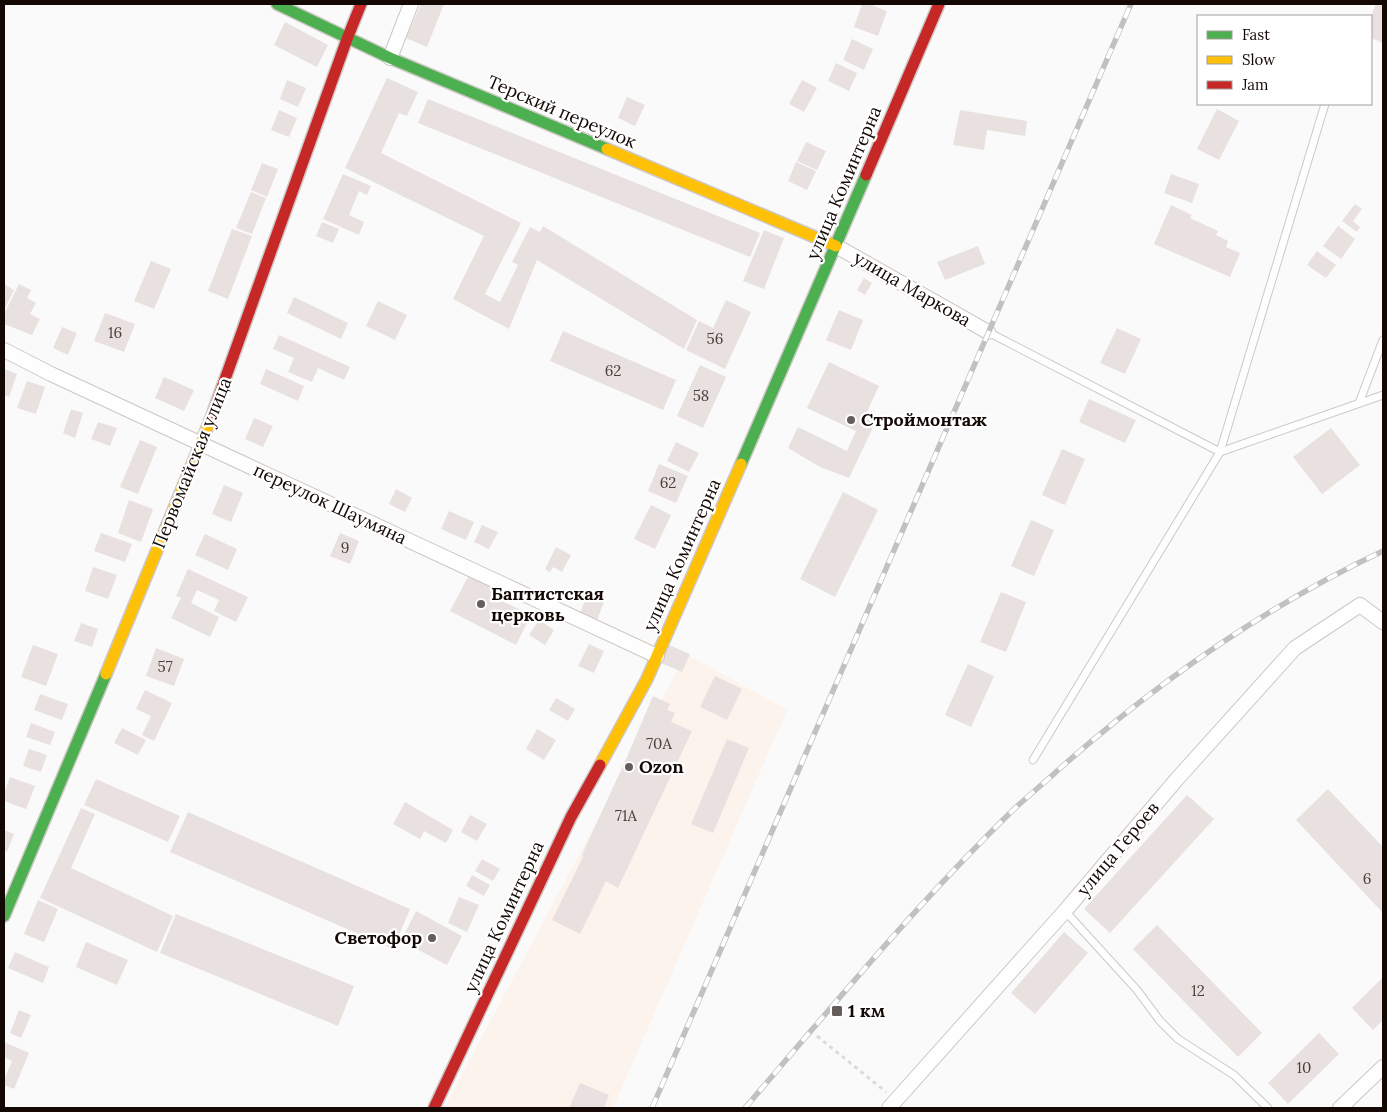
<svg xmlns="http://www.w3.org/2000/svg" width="1387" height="1112" viewBox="0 0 1387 1112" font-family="Lora,serif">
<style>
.built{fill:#fdf3ed}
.building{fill:#e9e1e0}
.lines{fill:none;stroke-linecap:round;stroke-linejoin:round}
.lane-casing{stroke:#cec8c4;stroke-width:9}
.street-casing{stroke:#cec8c4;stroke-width:16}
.fast-casing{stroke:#cec8c4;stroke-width:14}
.slow-casing{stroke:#cec8c4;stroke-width:14}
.jam-casing{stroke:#cec8c4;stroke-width:14}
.path{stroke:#dbdbdb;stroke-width:3;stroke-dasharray:4 4;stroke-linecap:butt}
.lane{stroke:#fefefe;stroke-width:7}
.street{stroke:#fefefe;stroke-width:14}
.fast{stroke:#4caf50;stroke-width:11}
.slow{stroke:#ffc107;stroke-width:11}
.jam{stroke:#c62828;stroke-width:11}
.rail-casing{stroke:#c2c1c1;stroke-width:5.5}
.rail{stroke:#fff;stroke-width:4;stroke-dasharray:11;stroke-linecap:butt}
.poi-dot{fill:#645d59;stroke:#fff;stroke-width:2}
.labels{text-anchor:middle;stroke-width:4.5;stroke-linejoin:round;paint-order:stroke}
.number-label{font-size:15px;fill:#4a3f3b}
.street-label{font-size:18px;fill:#130803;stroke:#fff}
.poi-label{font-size:18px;font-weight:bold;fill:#130803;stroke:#fff;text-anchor:start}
</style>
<rect width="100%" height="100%" fill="#fafafa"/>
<path class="built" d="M686,654l101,56 -174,398h-169z"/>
<g class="building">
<path d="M421,4h23l-17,43 -21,-9z"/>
<path d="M862,4h7l18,7 -9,25 -24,-9z"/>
<path d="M1376,4l7,2v37l-12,-5v-22z"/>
<path d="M285,22l43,23 -11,22 -43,-22z"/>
<path d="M852,39l21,10 -9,21 -21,-10z"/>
<path d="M836,63l21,10 -8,18 -21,-10z"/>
<path d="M387,78l31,14 -11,24 -8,-3 -18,40 140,70 -36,71 15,8 18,-37 -6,-3 18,-35 10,5 3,-6 154,94 -13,29 -147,-89 -28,69 -56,-30 31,-63 -139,-68z"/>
<path d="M287,80l19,8 -8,19 -18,-8z"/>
<path d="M802,80l15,8 -13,24 -15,-8z"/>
<path d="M627,97l18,8 -10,21 -17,-8z"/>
<path d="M428,99l332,134 -10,24 -332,-134z"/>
<path d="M1217,109l22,12 -20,39 -22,-11z"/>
<path d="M279,110l18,8 -8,19 -18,-7z"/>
<path d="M960,110l67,11 -2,15 -38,-6 -3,20 -31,-5z"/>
<path d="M806,142l20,9 -9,19 -20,-9z"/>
<path d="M796,162l20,9 -9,19 -19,-9z"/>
<path d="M262,163l16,6 -11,28 -16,-7z"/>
<path d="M343,174l28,12 -4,9 -8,-4 -10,24 15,7 -5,13 -36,-16z"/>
<path d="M1171,174l28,10 -7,19 -28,-10z"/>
<path d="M251,192l15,6 -14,36 -16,-6z"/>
<path d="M1355,204l7,5 -9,12 7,6 -3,5 -15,-11z"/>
<path d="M1171,205l21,10 -2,3 28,13 -2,4 12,6 -2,6 14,6 -10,24 -76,-33z"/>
<path d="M322,222l17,7 -6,14 -17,-7z"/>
<path d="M1338,226l17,13 -14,20 -18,-13z"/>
<path d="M232,229l20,7 -24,63 -20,-8z"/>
<path d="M764,230l20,8 -20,51 -21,-8z"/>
<path d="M978,246l7,18 -40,16 -8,-18z"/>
<path d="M1317,251l19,14 -10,13 -19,-13z"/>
<path d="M151,261l20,8 -17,40 -20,-8z"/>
<path d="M864,278l8,5 -7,12 -8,-5z"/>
<path d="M4,284l10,6 -10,20z"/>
<path d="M19,284l12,6 -4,8 9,5 -6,11 10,5 -8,16 -28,-11v-10z"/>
<path d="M294,297l54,26 -7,16 -54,-26z"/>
<path d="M726,300l25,12 -26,57 -39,-19 13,-29 14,7z"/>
<path d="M378,301l29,14 -12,25 -29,-14z"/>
<path d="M839,310l24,10 -12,30 -25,-10z"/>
<path d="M105,313l30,11 -11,28 -30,-11z"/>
<path d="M62,327l15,6 -9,22 -15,-7z"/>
<path d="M1117,328l24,11 -16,35 -25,-11z"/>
<path d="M563,331l113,49 -13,30 -113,-49z"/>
<path d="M279,335l71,32 -6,13 -26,-12 -6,14 -24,-10 6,-14 -21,-9z"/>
<path d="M829,362l50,24 -15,32 11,5 -26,55 -29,-11 -32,-19 10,-21 49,24 9,-20 -49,-23z"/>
<path d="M700,365l26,12 -23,51 -26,-12z"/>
<path d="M4,369l13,5 -8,23 -5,-2z"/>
<path d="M266,369l38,17 -6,15 -38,-17z"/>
<path d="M164,377l30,13 -10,21 -29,-13z"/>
<path d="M27,381l18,6 -9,27 -19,-6z"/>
<path d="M1089,399l47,21 -11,23 -46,-21z"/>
<path d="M71,409l12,4 -8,25 -12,-5z"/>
<path d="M254,418l19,8 -10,21 -18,-8z"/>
<path d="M98,422l19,6 -7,18 -19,-7z"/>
<path d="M1331,428l29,37 -38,29 -29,-37z"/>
<path d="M140,440l17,7 -19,47 -18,-7z"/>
<path d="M676,442l23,11 -10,19 -22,-11z"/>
<path d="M1062,449l23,10 -20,46 -23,-10z"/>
<path d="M659,464l29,12 -12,27 -28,-12z"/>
<path d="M224,485l19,8 -12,29 -19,-8z"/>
<path d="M396,489l16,9 -7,14 -16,-8z"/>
<path d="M843,492l35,18 -43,87 -35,-18z"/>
<path d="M129,500l24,9 -12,33 -23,-9z"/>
<path d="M651,505l20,10 -16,34 -21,-10z"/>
<path d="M449,511l25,11 -8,18 -25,-11z"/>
<path d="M1031,520l23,10 -20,46 -23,-10z"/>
<path d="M482,525l16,7 -9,17 -15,-7z"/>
<path d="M101,533l31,11 -7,18 -31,-11z"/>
<path d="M340,533l19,8 -9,23 -20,-8z"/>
<path d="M205,534l32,15 -9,21 -33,-15z"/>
<path d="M556,547l15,8 -9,17 -9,-5 -3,5 -5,-3z"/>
<path d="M93,567l24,8 -9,24 -23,-8z"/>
<path d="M188,569l60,28 -12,25 -22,-11 5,-11 -22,-10 -6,13 28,14 -9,20 -39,-19 10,-20 -5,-2z"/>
<path d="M470,573l28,15 -5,9 38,18 -15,30 -66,-34z"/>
<path d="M589,590l17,7 -9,23 -17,-7z"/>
<path d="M1001,592l25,10 -20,50 -26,-10z"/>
<path d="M539,620l15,10 -9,15 -16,-10z"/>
<path d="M81,623l17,6 -6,18 -18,-6z"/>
<path d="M589,644l15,7 -10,22 -16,-7z"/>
<path d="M33,645l25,9 -12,32 -25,-9z"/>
<path d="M669,645l21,9 -8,18 -21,-9z"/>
<path d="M156,648l28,11 -10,27 -28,-10z"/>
<path d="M968,664l26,12 -23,51 -26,-12z"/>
<path d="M715,676l27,13 -15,31 -27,-13z"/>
<path d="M145,690l27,13 -18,38 -12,-6 9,-19 -15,-7z"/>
<path d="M40,694l28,10 -6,16 -28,-10z"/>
<path d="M653,696l17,8 -3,6 8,3 -4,9 21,9 -74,157 -12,-7 -26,53 -28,-14 32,-65 -3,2 46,-100z"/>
<path d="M556,698l19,11 -7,12 -19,-11z"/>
<path d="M31,723l24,9 -5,13 -24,-8z"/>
<path d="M122,728l24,12 -8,15 -24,-12z"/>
<path d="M537,729l19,11 -12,20 -18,-11z"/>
<path d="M727,739l22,9 -36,85 -22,-9z"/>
<path d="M29,749l18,6 -6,17 -18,-6z"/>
<path d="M10,777l25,9 -9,23 -22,-8v-7z"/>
<path d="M96,779l84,37 -12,26 -84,-37z"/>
<path d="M1328,789l55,58v66l-87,-93z"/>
<path d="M1187,795l27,24 -104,114 -26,-24z"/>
<path d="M405,802l48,28 -7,13 -22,-12 -4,8 -27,-15z"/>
<path d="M81,808l14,6 -24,54 102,48 -16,36 -117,-54z"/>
<path d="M188,812l222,97 -17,40 -223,-97z"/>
<path d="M470,815l17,9 -10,17 -16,-9z"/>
<path d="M4,830l10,4 -7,18 -3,-2z"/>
<path d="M482,859l18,10 -7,12 -18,-10z"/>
<path d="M472,875l18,10 -6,11 -18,-10z"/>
<path d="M459,897l20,8 -12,27 -19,-9z"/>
<path d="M38,900l20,9 -14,33 -20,-8z"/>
<path d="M416,911l46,25 -15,29 -46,-24z"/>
<path d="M176,914l178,72 -16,40 -178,-73z"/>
<path d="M1157,925l105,108 -24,24 -105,-108z"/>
<path d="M1064,932l24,21 -53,61 -24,-21z"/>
<path d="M86,942l42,18 -11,25 -41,-18z"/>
<path d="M15,952l34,15 -6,16 -35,-15z"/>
<path d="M1383,977v43l-10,10 -21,-22z"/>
<path d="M19,1010l12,5 -10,23 -11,-5z"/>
<path d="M1319,1033l20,21 -51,50 -20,-21z"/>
<path d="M4,1042l25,11 -15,36 -10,-4v-5l8,-19 -8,-4z"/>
<path d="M580,1083l29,12 -5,13h-35z"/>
</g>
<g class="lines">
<defs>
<g id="lane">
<path d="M988,332l232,120 105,-348"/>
<path d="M1359,403l24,-63"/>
<path d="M1033,760l187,-308 163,-57"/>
<path d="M1065,911l72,79 23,31 18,18 56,36 34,33"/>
</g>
<g id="street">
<path d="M390,58l21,-54"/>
<path d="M836,246l152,86"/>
<path d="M4,350l47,24 606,282"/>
<path d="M889,1108l176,-197 112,-132 118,-131 65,-43 23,17"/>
<path d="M1340,1108l43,-41"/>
</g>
<g id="fast">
<path d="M277,4l113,54 217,91"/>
<path d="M741,464l125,-289"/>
<path d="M4,916l102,-242"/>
</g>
<g id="slow">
<path d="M607,149l229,97"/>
<path d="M106,674l104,-253"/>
<path d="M600,765l47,-86 94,-215"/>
</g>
<g id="jam">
<path d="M866,175l73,-171"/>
<path d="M210,421l137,-382 14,-35"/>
<path d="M434,1108l137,-291 29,-52"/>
</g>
</defs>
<use href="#lane" class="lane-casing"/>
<use href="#street" class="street-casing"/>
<use href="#fast" class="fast-casing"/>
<use href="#slow" class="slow-casing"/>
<use href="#jam" class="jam-casing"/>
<path class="path" d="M817,1036l69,56"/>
<use href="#lane" class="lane"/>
<use href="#street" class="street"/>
<use href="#fast" class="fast"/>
<use href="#slow" class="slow"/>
<use href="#jam" class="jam"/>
<defs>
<g id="rail">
<path d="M652,1108l479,-1104"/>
<path d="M745,1108c85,-99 170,-202 264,-294 15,-15 32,-28 48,-43 98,-87 207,-164 326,-220"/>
</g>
</defs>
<use href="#rail" class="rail-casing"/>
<use href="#rail" class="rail"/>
</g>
<g class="poi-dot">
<circle cx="851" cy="420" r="5"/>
<circle cx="481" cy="604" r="5"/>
<circle cx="629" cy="767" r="5"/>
<circle cx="432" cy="938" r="5"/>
<rect x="831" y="1005" width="12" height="12" rx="2.5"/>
</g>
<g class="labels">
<g class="number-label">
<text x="115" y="338">16</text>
<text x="715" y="344">56</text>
<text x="613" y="376">62</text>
<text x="701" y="401">58</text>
<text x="668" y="488">62</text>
<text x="345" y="553">9</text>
<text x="165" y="672">57</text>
<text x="659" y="749">70А</text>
<text x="626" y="821">71А</text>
<text x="1367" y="884">6</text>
<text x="1198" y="996">12</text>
<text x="1304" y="1073">10</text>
</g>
<g class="street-label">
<text transform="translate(562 112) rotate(23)" y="6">Терский переулок</text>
<text transform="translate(844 183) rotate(-67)" y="6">улица Коминтерна</text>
<text transform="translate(912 289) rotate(30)" y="6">улица Маркова</text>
<text transform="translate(192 463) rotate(-68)" y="6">Первомайская улица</text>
<text transform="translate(330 504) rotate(25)" y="6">переулок Шаумяна</text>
<text transform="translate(682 555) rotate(-66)" y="6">улица Коминтерна</text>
<text transform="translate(1118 849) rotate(-50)" y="6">улица Героев</text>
<text transform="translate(504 917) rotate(-65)" y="6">улица Коминтерна</text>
</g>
<g class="poi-label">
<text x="861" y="426">Строймонтаж</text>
<text x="491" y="600">Баптистская<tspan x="491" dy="21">церковь</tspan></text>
<text x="639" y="773">Ozon</text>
<text x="422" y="944" text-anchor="end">Светофор</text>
<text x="848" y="1017">1 км</text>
</g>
</g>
<rect width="1387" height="1112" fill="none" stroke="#130803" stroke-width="10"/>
<rect x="1197" y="15" width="175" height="90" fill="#ffffff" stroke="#a19c9a"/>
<rect x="1207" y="31" width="25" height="8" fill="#4caf50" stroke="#a19c9a"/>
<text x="1242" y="40" font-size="15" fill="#130803">Fast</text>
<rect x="1207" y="56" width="25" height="8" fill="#ffc107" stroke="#a19c9a"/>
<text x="1242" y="65" font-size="15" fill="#130803">Slow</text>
<rect x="1207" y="81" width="25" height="8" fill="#c62828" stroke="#a19c9a"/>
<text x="1242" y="90" font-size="15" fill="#130803">Jam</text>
</svg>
